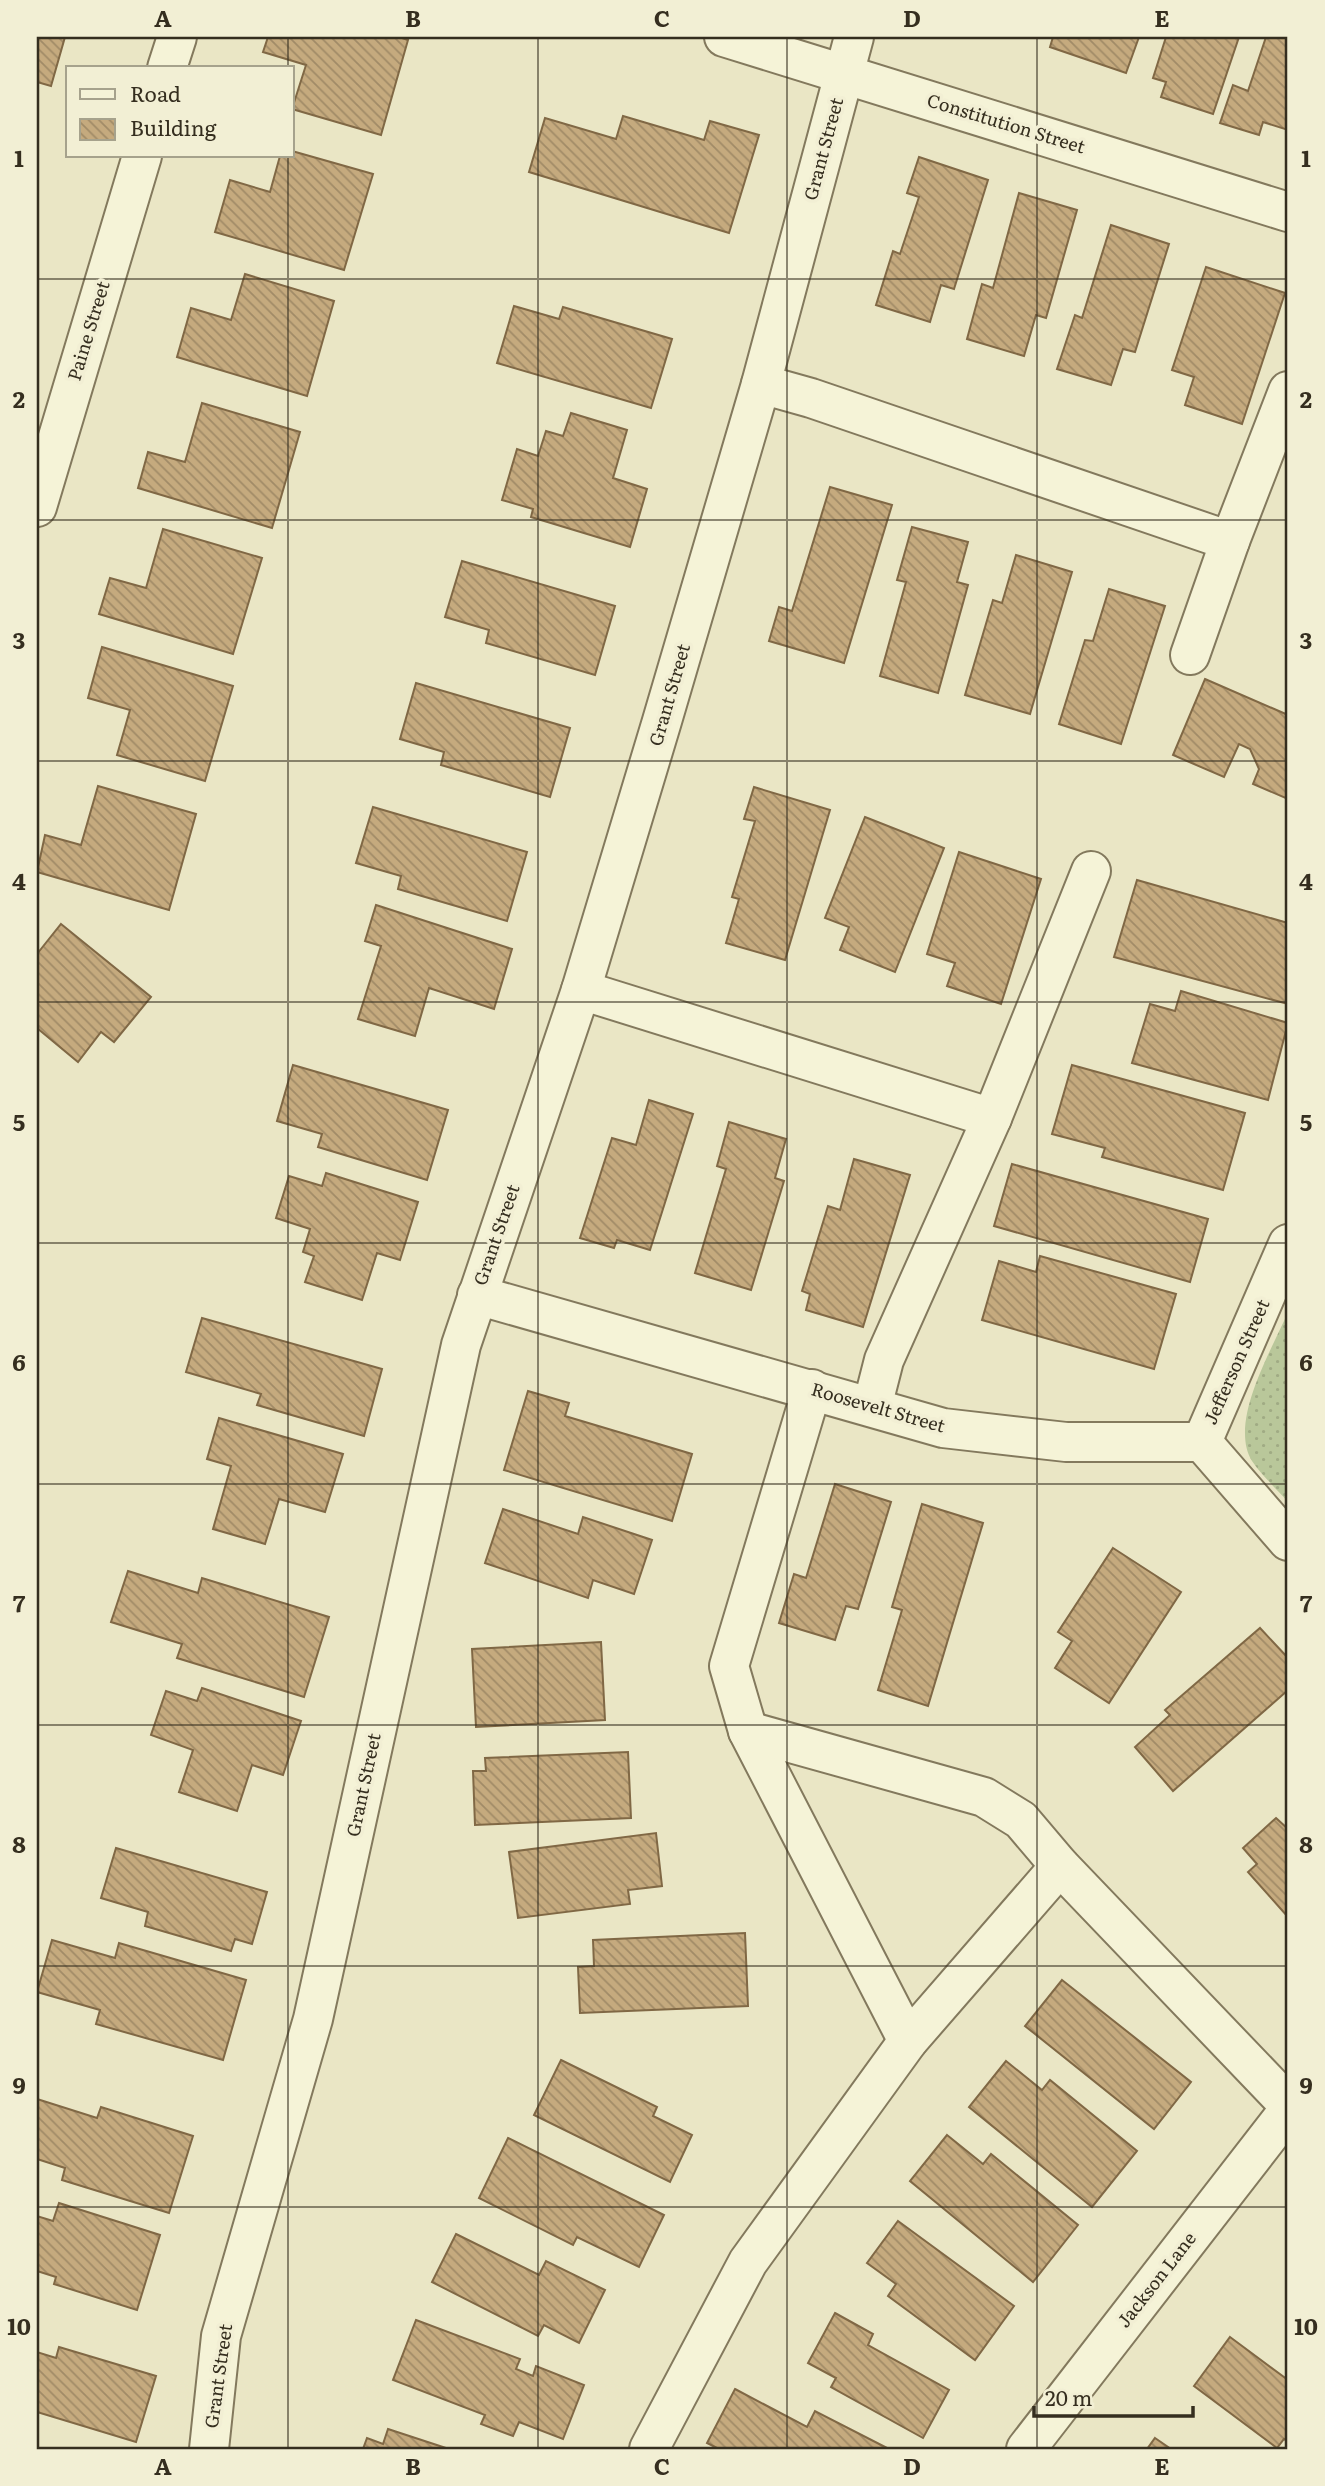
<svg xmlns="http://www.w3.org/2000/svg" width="1325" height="2486" viewBox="0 0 1325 2486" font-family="Literata,serif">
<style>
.park{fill:url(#park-dots)}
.building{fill:url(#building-back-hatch);stroke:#806845;stroke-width:2}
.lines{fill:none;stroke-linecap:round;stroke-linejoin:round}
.minor-casing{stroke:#83795d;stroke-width:42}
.minor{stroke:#f5f3d7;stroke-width:38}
.grid{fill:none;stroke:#352e1f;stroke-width:2;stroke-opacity:0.55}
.labels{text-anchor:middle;stroke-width:7;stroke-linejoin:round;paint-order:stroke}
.street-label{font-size:18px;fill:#352e1f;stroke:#f2efd4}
.neatline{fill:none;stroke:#352e1f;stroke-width:2.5}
.grid-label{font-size:23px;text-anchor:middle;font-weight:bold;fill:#352e1f}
</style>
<defs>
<pattern id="park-dots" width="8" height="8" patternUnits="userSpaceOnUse" patternTransform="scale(1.75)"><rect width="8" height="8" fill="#b9c79a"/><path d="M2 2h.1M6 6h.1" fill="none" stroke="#a0ab84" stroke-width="1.8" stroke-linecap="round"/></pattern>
<pattern id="building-back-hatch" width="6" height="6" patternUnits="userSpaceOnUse" patternTransform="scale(1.75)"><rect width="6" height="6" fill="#c5aa7e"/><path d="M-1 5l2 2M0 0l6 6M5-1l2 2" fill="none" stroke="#a18b67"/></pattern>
</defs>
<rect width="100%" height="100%" fill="#eae6c5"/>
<path class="park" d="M1288,1312v190c-11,-13 -26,-26 -36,-41 -24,-39 20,-111 36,-149z"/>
<g class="building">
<path d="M37,37h28l-14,49 -14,-4z"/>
<path d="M268,37h131l9,3 -27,95 -89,-26 14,-44 -43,-13z"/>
<path d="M1053,37h86l-13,36 -76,-26z"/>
<path d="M1166,37h73l-26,77 -52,-17 5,-15 -13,-4z"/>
<path d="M1266,37h22v93l-25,-8 -4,13 -39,-12 13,-38 15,6z"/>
<path d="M623,116l81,24 6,-19 49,14 -30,98 -200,-61 16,-54 71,21z"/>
<path d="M292,151l81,23 -29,96 -129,-38 15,-52 40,12 10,-36h12z"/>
<path d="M919,157l69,23 -34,109 -13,-4 -11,37 -54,-17 17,-54 7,3 19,-57 -12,-4z"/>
<path d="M1019,193l58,17 -31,108 -10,-3 -12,41 -57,-17 15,-55 11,4z"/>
<path d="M1111,225l58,19 -34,108 -12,-3 -12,36 -54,-16 18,-54 7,3z"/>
<path d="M1206,267l79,26 -43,131 -57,-19 9,-28 -22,-7z"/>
<path d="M245,274l89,27 -27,95 -130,-39 14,-49 40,12z"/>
<path d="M514,306l45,13 4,-12 109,32 -21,69 -154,-45z"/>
<path d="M202,403l98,29 -28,96 -134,-40 10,-36 37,10z"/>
<path d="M571,413l56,17 -14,48 34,11 -17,58 -99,-30 2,-8 -31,-9 15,-51 21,7 8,-25 17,5z"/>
<path d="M830,487l62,18 -48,158 -75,-22 10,-34 13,4z"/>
<path d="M912,527l56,15 -11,40 11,3 -30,108 -58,-17 26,-94 -9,-2z"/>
<path d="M163,529l99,29 -29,96 -134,-40 11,-36 36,10z"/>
<path d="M1016,555l56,17 -42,142 -65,-19 28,-95 9,3z"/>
<path d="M462,561l153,45 -20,69 -109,-32 3,-13 -44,-13z"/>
<path d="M1109,589l56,17 -44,138 -62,-20 26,-84 8,1z"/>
<path d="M102,647l131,39 -28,95 -88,-26 13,-45 -42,-12z"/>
<path d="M1205,679l83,36v84l-35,-15 6,-15 -9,-20 -11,-5 -15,33 -51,-22z"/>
<path d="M416,683l154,45 -20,69 -109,-32 3,-13 -44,-13z"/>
<path d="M98,786l98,28 -27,96 -132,-38 8,-37 36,10z"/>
<path d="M754,787l76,23 -45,150 -59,-17 13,-44 -7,-2 23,-76 -11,-2z"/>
<path d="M373,807l154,45 -20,69 -109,-32 3,-13 -45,-13z"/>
<path d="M865,817l79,31 -49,124 -55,-22 9,-23 -24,-9z"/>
<path d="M959,852l82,27 -40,125 -54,-18 8,-23 -28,-9z"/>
<path d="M1137,880l151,43v81l-174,-47z"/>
<path d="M376,905l136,44 -18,60 -65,-21 -14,48 -57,-17 23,-73 -16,-5z"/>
<path d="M61,924l90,73 -37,45 -13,-10 -23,30 -41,-34v-74z"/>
<path d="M1181,991l107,32 -20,77 -136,-37 18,-59 25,7z"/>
<path d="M293,1065l155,45 -21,70 -109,-33 4,-13 -45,-13z"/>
<path d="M1072,1065l173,48 -22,77 -121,-33 3,-9 -53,-14z"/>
<path d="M649,1100l44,14 -43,136 -33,-10 -3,8 -34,-10 32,-100 24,7z"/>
<path d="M729,1122l57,17 -11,39 9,3 -33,109 -56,-17 31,-104 -9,-3z"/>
<path d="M854,1159l56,16 -47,152 -57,-17 4,-16 -8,-3 26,-85 12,4z"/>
<path d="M1012,1164l196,55 -18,63 -196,-56z"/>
<path d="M326,1173l92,29 -18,58 -23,-7 -15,47 -57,-18 9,-26 -11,-4 7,-23 -34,-11 13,-42 33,10z"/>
<path d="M1040,1256l136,38 -22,75 -172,-49 17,-59 37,11z"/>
<path d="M202,1318l180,51 -18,67 -107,-31 4,-11 -75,-22z"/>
<path d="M528,1391l41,12 -4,13 127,38 -20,67 -168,-51z"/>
<path d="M219,1418l124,36 -18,58 -46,-13 -14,45 -52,-15 18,-63 -24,-7z"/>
<path d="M835,1484l56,18 -33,107 -12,-3 -11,34 -56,-17 15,-49 12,4z"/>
<path d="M922,1504l61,19 -55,183 -50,-16 24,-80 -10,-3z"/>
<path d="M503,1509l75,25 5,-17 69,23 -18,54 -41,-14 -5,18 -103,-35z"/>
<path d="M1113,1548l68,44 -72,111 -54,-35 17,-27 -14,-9z"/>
<path d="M128,1571l70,22 4,-15 127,39 -25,80 -127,-39 5,-14 -71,-22z"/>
<path d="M1260,1628l28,30v32l-115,101 -38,-44 35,-32 -5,-5z"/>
<path d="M601,1642l4,78 -129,7 -4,-78z"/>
<path d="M202,1688l99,33 -18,54 -31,-10 -15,46 -58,-19 14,-42 -42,-15 15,-44 31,10z"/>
<path d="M628,1752l3,66 -156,7 -2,-54h13l-1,-13z"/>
<path d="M1276,1818l12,11v88l-40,-45 9,-8 -14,-16z"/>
<path d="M656,1833l6,53 -34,4 2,14 -112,14 -9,-66z"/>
<path d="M116,1848l151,44 -15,52 -17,-5 -4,12 -86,-25 3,-14 -47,-14z"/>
<path d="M745,1933l3,73 -168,7 -2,-46 16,-1 -1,-26z"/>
<path d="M52,1940l63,18 4,-15 127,37 -23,80 -127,-36 4,-14 -63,-18z"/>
<path d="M1062,1980l129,102 -37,47 -129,-103z"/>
<path d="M561,2060l96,47 -4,9 39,19 -22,47 -136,-67z"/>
<path d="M1006,2061l36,29 8,-10 87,71 -45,56 -123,-100z"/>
<path d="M37,2099l60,19 4,-11 92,29 -24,77 -107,-33 3,-12 -28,-9z"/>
<path d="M947,2135l36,29 8,-10 87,71 -45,57 -123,-101z"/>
<path d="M508,2138l156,77 -25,52 -62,-30 -4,8 -94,-47z"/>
<path d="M59,2203l101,32 -23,75 -83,-26 2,-7 -19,-6v-55l16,5z"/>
<path d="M898,2221l116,85 -39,54 -87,-64 8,-12 -29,-21z"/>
<path d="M456,2234l83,41 7,-14 59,29 -26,53 -35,-18 -6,11 -106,-54z"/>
<path d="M835,2313l38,21 -5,11 81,45 -26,48 -92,-51 5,-9 -28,-15z"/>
<path d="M416,2320l104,39 -4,10 17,7 3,-10 48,19 -21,54 -44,-17 -6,14 -32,-12 4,-9 -92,-35z"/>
<path d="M1230,2337l58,43v62l-4,-3 -7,9 -83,-62z"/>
<path d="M59,2347l97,29 -20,66 -99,-30v-60l19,6z"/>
<path d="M735,2389l72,38 8,-16 74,38h-170l-12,-6z"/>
<path d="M388,2429l61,20h-86l4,-11 16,6z"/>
<path d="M1155,2438l16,11h-24z"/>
</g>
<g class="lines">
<defs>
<g id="minor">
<path d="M724,37l564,175"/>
<path d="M167,68l10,-31"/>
<path d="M761,384l50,14 419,143"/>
<path d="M37,507l105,-351"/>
<path d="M1190,655l40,-114 58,-150"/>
<path d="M581,990l411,128"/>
<path d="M477,1295l466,133 123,14h136l86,99"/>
<path d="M812,1389l-83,277 19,65 160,310"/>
<path d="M872,1407l12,-47 108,-242 99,-247"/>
<path d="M1202,1442l86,-198"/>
<path d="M748,1731l236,66 37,23 39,46 228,238"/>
<path d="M209,2449l12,-113 92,-317 148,-674 120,-355 81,-269 99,-337 93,-347"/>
<path d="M649,2449l99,-187 160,-221 152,-175"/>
<path d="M1026,2449l262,-338"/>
</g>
</defs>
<use href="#minor" class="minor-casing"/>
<use href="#minor" class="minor"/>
</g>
<path class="grid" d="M288,37v31M538,37v2412M787,37v2412M1037,37v2412M288,156v2293M37,279h1251M37,520h1251M37,761h1251M37,1002h1251M37,1243h1251M37,1484h1251M37,1725h1251M37,1966h1251M37,2207h1251"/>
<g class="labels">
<g class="street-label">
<text transform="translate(1006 124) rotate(17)" y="6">Constitution Street</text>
<text transform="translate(824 149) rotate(-75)" y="6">Grant Street</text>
<text transform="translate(89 331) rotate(-73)" y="6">Paine Street</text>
<text transform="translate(670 695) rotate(-74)" y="6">Grant Street</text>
<text transform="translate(497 1235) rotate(-71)" y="6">Grant Street</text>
<text transform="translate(1237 1362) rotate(-66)" y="6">Jefferson Street</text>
<text transform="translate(878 1408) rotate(16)" y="6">Roosevelt Street</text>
<text transform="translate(364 1785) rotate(-78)" y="6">Grant Street</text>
<text transform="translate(1157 2280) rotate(-52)" y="6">Jackson Lane</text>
<text transform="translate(219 2376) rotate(-82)" y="6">Grant Street</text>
</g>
</g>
<rect width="1325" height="2486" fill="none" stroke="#f2efd4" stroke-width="77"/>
<rect x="66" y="66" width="228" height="91" fill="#f2efd4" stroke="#a6a28c" stroke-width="2"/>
<rect x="80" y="89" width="35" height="10" fill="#f5f3d7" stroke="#a6a28c" stroke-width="2"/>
<text x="130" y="102" font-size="21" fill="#352e1f">Road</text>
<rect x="80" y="119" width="35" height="21" fill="url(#building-back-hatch)" stroke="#a6a28c" stroke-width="2"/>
<text x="130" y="136" font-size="21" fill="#352e1f">Building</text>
<path d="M1034 2406v10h159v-10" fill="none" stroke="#352e1f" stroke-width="3.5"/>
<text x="1045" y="2406" font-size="21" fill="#352e1f" stroke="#f2efd4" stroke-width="5" paint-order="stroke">20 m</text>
<rect x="38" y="38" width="1248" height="2410" class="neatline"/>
<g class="grid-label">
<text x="163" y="27">A</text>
<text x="413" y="27">B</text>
<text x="662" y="27">C</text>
<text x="912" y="27">D</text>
<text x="1162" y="27">E</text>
<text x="19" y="167">1</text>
<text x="1306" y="167">1</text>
<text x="19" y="408">2</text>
<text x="1306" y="408">2</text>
<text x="19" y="649">3</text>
<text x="1306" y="649">3</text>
<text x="19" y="890">4</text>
<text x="1306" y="890">4</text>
<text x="19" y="1131">5</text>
<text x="1306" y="1131">5</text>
<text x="19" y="1371">6</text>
<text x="1306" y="1371">6</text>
<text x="19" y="1612">7</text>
<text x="1306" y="1612">7</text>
<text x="19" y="1853">8</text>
<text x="1306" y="1853">8</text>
<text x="19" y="2094">9</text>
<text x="1306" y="2094">9</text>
<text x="19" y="2335">10</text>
<text x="1306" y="2335">10</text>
<text x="163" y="2475">A</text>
<text x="413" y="2475">B</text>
<text x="662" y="2475">C</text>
<text x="912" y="2475">D</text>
<text x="1162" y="2475">E</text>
</g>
</svg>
